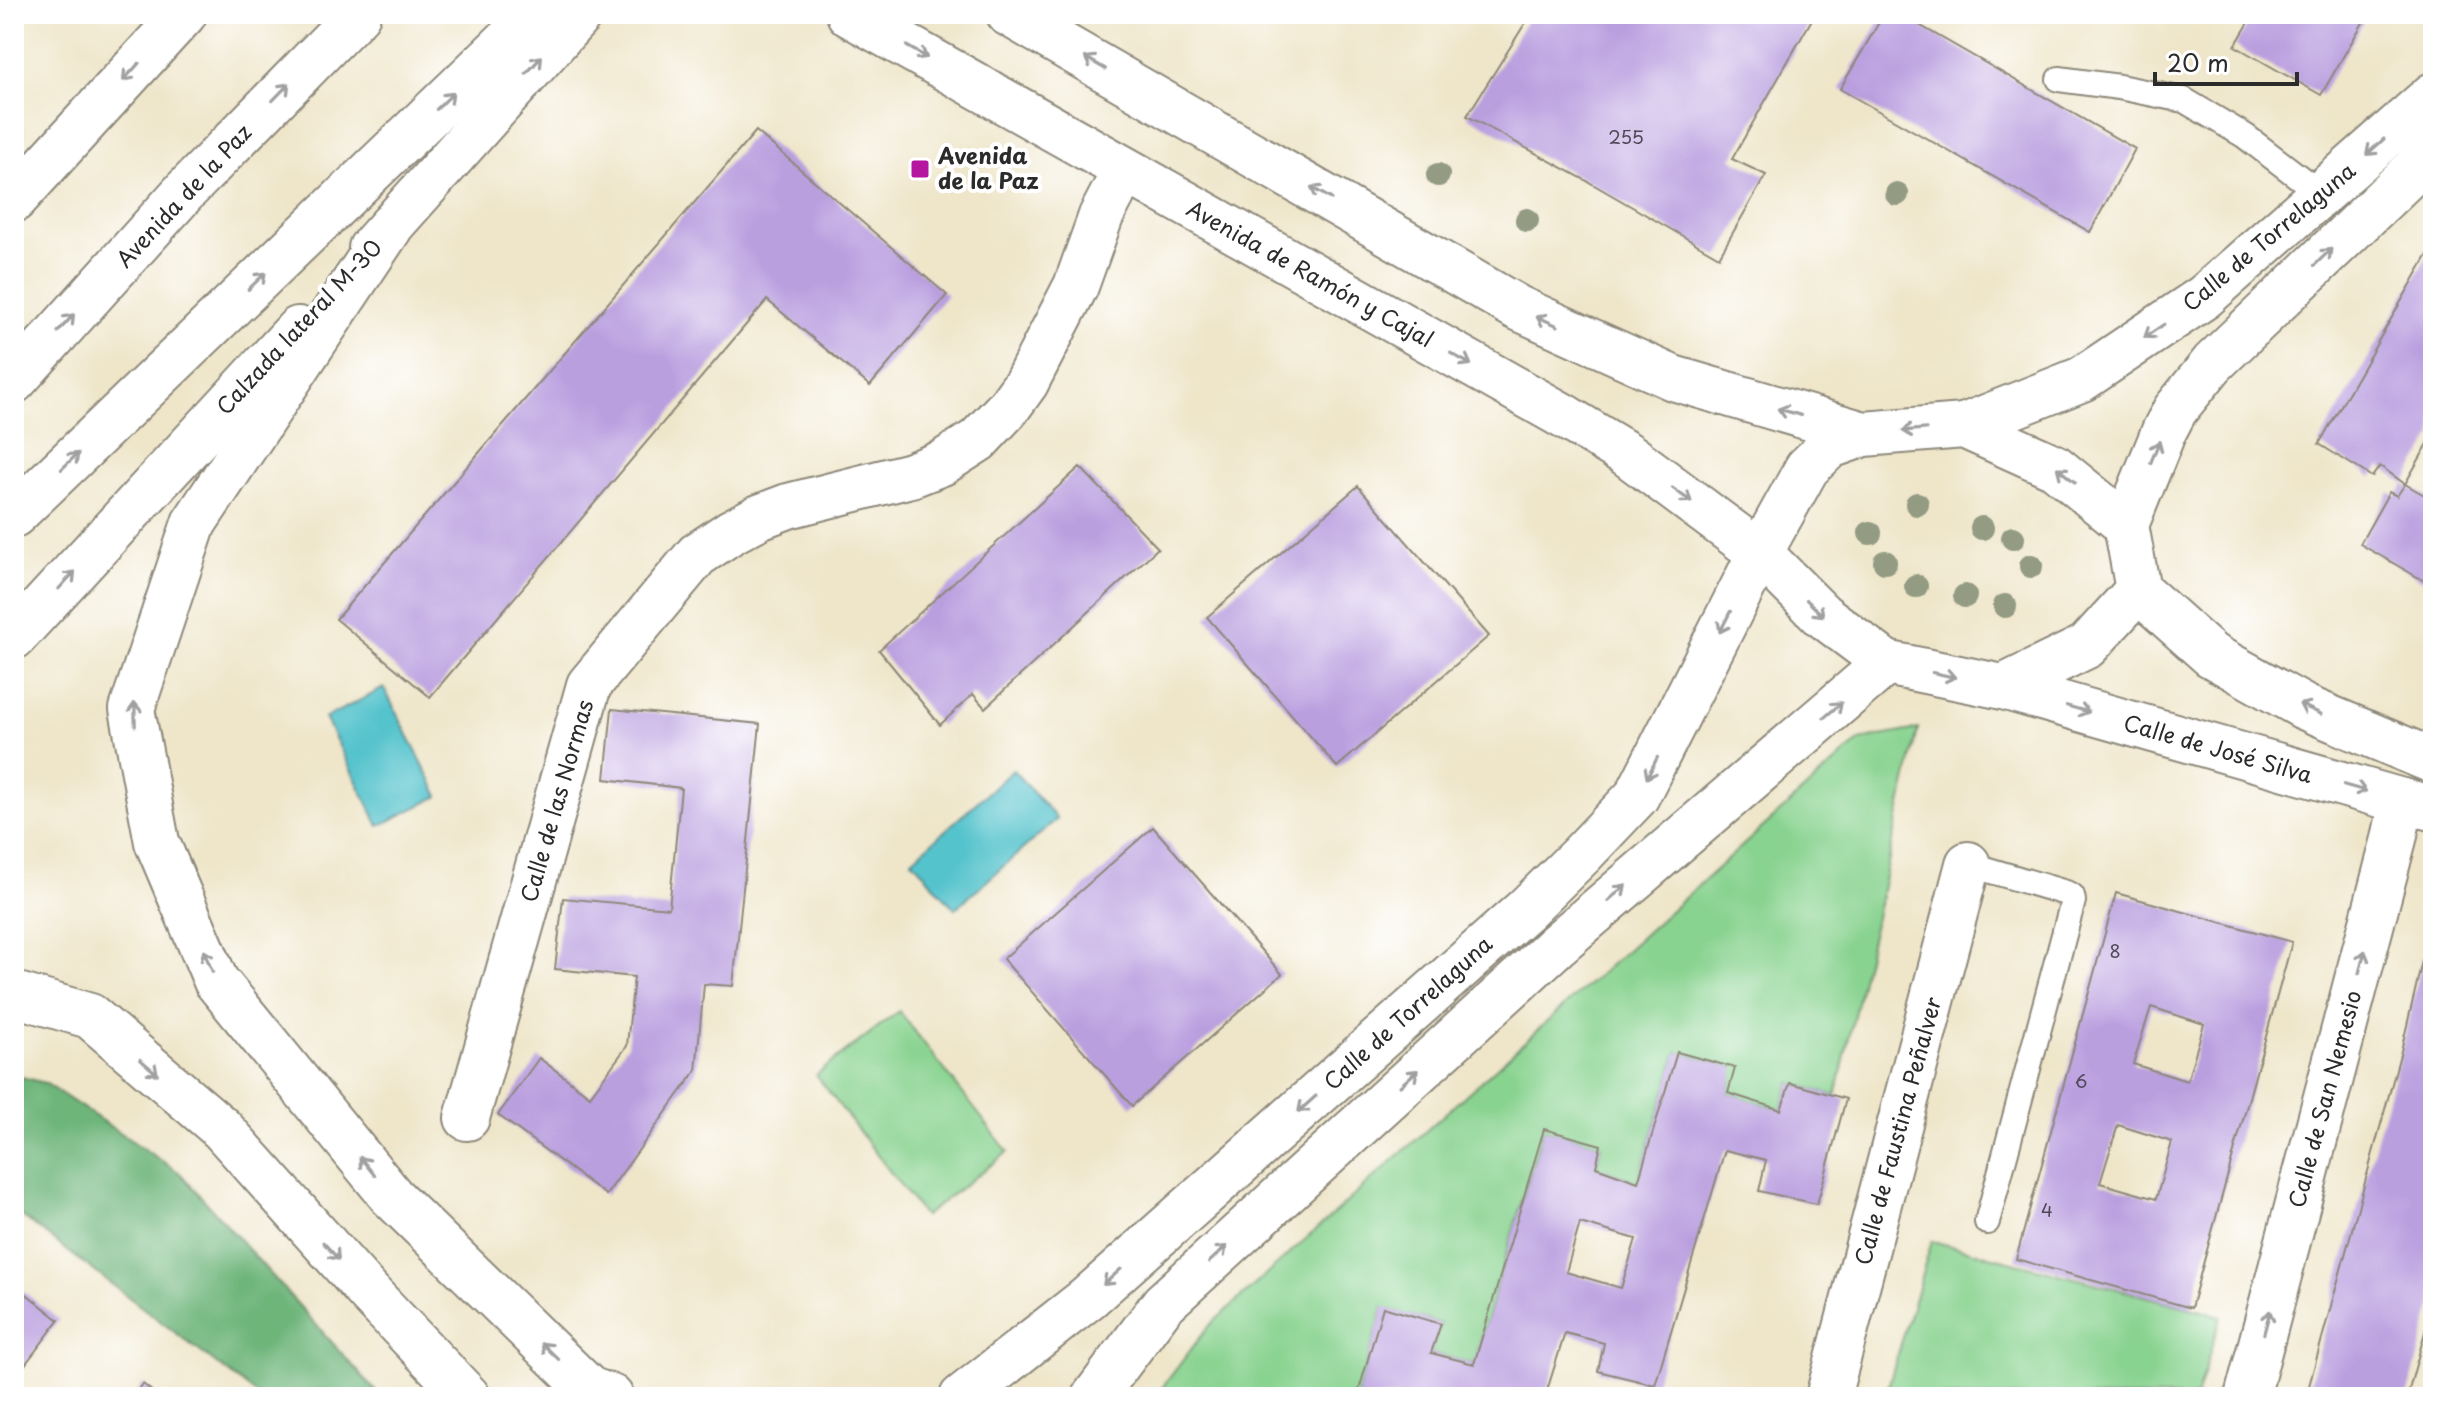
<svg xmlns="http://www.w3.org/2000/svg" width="2447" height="1411" viewBox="0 0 2447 1411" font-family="'Playpen Sans',sans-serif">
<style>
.green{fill:#89d390;stroke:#5a7f5e;stroke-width:2}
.forest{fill:#6eb57a;stroke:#4c7052;stroke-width:2}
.water{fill:#55c3cc;stroke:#40777c;stroke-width:2}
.building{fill:#ba9fdf;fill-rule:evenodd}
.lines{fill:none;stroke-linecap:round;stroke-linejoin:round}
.lane-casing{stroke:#8d887a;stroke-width:28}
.street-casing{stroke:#8d887a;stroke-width:48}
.secondary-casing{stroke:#8d887a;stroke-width:48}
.highway-casing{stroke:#8d887a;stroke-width:48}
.lane{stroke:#fff;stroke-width:24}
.street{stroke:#fff;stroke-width:44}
.secondary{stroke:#fff;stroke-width:44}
.highway{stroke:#fff;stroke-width:44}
.tree{fill:#939b83}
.oneway{stroke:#a0a0a0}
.poi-dot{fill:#b5179e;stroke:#fff;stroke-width:3}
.labels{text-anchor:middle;stroke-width:8;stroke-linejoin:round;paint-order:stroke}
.number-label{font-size:18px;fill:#4f4858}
.poi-label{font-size:22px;font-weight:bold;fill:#2b2b2b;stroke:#fff;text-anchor:start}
.street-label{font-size:22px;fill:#2b2b2b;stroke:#fff}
</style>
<rect width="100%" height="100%" fill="#fff"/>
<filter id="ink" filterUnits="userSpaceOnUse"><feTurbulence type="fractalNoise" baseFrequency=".0125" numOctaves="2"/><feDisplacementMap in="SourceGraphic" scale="16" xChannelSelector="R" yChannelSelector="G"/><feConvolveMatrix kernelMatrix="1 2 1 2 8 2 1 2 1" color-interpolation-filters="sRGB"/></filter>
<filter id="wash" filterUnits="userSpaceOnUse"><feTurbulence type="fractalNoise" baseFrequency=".006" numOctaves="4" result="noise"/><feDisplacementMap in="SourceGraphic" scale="32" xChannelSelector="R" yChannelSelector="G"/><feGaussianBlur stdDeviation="1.8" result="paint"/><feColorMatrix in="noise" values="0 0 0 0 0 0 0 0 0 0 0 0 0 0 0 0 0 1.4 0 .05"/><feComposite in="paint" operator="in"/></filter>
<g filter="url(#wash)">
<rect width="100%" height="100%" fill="#efe6ca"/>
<g class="green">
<path d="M1918,729l-82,367 -46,-13 -9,27 -53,-17 6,-25 -57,-16 -39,130 -42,-15 5,-22 -58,-16 -69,235 -43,-11 10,-29 -58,-16 -26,89h-202l53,-70 652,-587z"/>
<path d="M899,1011l109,141 -84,64 -108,-141z"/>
<path d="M1932,1241l289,75 -25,81h-311z"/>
</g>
<path class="forest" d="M14,1075l31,8 135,90 201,224h-121l-246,-187z"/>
<g class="water">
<path d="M384,688l55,108 -60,30 -54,-108z"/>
<path d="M1013,770l44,49 -102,90 -43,-49z"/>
</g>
<g id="blocks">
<g class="building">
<path d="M1531,14h284l-83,145 34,16 -47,82 -130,-75 -122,-66z"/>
<path d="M1884,14h16l235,135 -45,83 -250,-143z"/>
<path d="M2254,14h114l-47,81 -86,-49z"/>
<path d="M756,131l191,164 -77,91 -103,-86 -337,397 -94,-78z"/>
<path d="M2433,246v189l-28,49 -25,-18 -8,11 -53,-33z"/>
<path d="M1080,467l78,81 -173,160 -12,-14 -33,31 -61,-75z"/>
<path d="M2405,484l28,16v86l-73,-42 29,-52 8,4z"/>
<path d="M1358,486l131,150 -152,131 -130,-150z"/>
<path d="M612,709l148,15 -27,262 -29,-2 -8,87 -90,124 -108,-80 41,-57 51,38 37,-50 7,-69 -79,-8 8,-71 106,10 12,-120 -76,-9z"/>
<path d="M1153,827l129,147 -150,132 -129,-147z"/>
<path d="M2116,893l176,49 -101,366 -175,-49zM2151,1007l53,17 -17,57 -54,-17zM2118,1125l54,17 -16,57 -56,-16z"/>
<path d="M2423,957l10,2v344l-26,94h-101l95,-346z"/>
<path d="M1677,1052l58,16 -7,25 53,17 9,-27 56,16 -29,105 -58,-13 7,-31 -41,-10 -70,235 -57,-14 6,-28 -39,-10 -20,64h-188l26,-90 58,17 -10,29 43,11 70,-235 57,16 -5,22 42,15zM1580,1223l56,16 -15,49 -55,-16z"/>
<path d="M14,1284l45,36 -45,59z"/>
<path d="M143,1384l16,13h-26z"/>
</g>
</g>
</g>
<g filter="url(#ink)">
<use href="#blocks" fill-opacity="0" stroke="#8d887a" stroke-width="2"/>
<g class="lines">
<defs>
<g id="lane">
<path d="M2059,79l60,8 65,13 61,36 76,58"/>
<path d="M1968,864l98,29 6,3 1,5 -86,321"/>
</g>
<g id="street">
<path d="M467,1118l122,-433 108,-130 34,-23 28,-15 29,-11 123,-31 31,-12 36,-23 30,-32 18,-25 50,-97 25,-70 24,-46"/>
<path d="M1828,1397l140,-533"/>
<path d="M2247,1397l147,-558 8,-38"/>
</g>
<g id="secondary">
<path d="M849,14l718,404 60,36 133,99 62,62 64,48 117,24 399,114 31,7"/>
<path d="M1009,14l509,294 155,70 191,56"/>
<path d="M1964,426l118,-47 122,-82 229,-202"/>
<path d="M2126,525l38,-94 11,-21 38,-47 220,-211"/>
<path d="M2138,590l73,65 93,52 129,54"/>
<path d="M2003,687l84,-41 51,-56"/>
<path d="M962,1397l126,-99 295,-262 142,-126 57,-56 55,-58 123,-243 47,-85 23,-22 34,-12 100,-8 91,41 71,58 12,65"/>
<path d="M1094,1397l69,-93 395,-360 328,-281"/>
</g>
<g id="highway">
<path d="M14,200l170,-186"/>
<path d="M390,228l-196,295 -62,186 25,133 59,139 176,216 197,192 22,8"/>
<path d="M371,248l209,-234"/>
<path d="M14,381l171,-190 173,-177"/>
<path d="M14,515l521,-501"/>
<path d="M14,637l284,-308"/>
<path d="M14,994l76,22 132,113 148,165 98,103"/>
</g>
</defs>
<use href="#lane" class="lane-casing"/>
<use href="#street" class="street-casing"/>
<use href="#secondary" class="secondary-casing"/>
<use href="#highway" class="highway-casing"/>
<use href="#lane" class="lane"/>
<use href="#street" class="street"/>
<use href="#secondary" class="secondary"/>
<use href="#highway" class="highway"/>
</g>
<g class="tree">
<circle cx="1438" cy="175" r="12"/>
<circle cx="1897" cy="194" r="12"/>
<circle cx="1527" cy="220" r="12"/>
<circle cx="1917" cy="504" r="12"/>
<circle cx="1982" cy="528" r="12"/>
<circle cx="1870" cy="533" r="12"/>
<circle cx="2013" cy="538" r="12"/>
<circle cx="1885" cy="562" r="12"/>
<circle cx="2031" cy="566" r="12"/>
<circle cx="1916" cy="586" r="12"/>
<circle cx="1965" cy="596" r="12"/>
<circle cx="2005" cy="606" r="12"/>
</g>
<defs><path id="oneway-shaft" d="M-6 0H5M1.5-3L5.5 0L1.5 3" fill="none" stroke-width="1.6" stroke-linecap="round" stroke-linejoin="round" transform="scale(2)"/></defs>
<g class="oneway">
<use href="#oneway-shaft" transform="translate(917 52) rotate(30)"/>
<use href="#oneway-shaft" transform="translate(1095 63) rotate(-150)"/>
<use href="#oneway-shaft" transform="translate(534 65) rotate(-48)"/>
<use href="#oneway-shaft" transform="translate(131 72) rotate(132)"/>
<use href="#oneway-shaft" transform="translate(281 92) rotate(-46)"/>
<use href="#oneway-shaft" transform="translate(445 101) rotate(-44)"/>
<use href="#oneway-shaft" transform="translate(2375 147) rotate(138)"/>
<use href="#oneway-shaft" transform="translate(1321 193) rotate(-150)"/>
<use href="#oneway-shaft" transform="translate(2323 257) rotate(-44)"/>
<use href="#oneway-shaft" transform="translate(257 281) rotate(-44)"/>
<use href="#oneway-shaft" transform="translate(1547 321) rotate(-156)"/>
<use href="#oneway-shaft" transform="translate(66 323) rotate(-48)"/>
<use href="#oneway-shaft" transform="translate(2154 331) rotate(146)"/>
<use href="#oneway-shaft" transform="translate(1461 359) rotate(29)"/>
<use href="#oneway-shaft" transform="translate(1789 412) rotate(-164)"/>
<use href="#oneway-shaft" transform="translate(1914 430) rotate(175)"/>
<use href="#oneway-shaft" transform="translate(2155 452) rotate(-68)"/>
<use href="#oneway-shaft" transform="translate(70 461) rotate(-44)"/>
<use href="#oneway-shaft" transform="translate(2066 475) rotate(-141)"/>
<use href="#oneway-shaft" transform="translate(1682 495) rotate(36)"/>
<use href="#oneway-shaft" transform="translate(67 580) rotate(-47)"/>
<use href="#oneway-shaft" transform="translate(1815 608) rotate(44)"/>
<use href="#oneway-shaft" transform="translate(1725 622) rotate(117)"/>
<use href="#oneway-shaft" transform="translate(1944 675) rotate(12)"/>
<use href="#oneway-shaft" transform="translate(2078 709) rotate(16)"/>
<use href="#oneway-shaft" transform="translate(2310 709) rotate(-155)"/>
<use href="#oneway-shaft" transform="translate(1833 710) rotate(-41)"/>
<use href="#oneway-shaft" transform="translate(135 714) rotate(-91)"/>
<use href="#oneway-shaft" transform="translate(1652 768) rotate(117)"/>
<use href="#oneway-shaft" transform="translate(2355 788) rotate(16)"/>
<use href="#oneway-shaft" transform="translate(1617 893) rotate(-41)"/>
<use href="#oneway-shaft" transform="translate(208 961) rotate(-113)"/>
<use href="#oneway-shaft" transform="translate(2362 962) rotate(-75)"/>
<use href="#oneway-shaft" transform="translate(149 1067) rotate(41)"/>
<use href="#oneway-shaft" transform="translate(1409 1078) rotate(-42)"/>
<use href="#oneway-shaft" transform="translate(1307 1104) rotate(138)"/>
<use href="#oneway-shaft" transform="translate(367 1166) rotate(-129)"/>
<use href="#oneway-shaft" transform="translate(331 1251) rotate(48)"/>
<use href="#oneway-shaft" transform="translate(1218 1254) rotate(-43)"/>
<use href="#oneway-shaft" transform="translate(1112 1277) rotate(138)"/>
<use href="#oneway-shaft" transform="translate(2267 1322) rotate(-75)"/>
<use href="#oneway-shaft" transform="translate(550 1351) rotate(-136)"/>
</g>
</g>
<rect class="poi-dot" x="910" y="159" width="20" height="20" rx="4"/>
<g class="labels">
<g class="number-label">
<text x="1626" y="144">255</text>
<text x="2115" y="958">8</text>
<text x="2081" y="1088">6</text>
<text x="2047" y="1217">4</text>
</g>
<g class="poi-label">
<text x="938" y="164">Avenida<tspan x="938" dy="25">de la Paz</tspan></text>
</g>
<g class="street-label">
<text transform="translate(184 196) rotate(-47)" y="8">Avenida de la Paz</text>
<text transform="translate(2269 237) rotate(-40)" y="8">Calle de Torrelaguna</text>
<text transform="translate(1310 274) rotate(29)" y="8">Avenida de Ramón y Cajal</text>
<text transform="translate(299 327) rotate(-47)" y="8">Calzada lateral M-30</text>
<text transform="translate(2218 749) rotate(16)" y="8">Calle de José Silva</text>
<text transform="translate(557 801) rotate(-74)" y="8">Calle de las Normas</text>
<text transform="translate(1408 1013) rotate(-42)" y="8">Calle de Torrelaguna</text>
<text transform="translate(2325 1099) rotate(-75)" y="8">Calle de San Nemesio</text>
<text transform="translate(1898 1131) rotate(-75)" y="8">Calle de Faustina Peñalver</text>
</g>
</g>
<rect width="2447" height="1411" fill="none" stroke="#fff" stroke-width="48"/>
<path d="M2155 72v12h142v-12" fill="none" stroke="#2b2b2b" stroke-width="4"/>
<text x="2167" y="72" font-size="24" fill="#2b2b2b" stroke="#ffffff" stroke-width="6" paint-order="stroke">20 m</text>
</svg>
